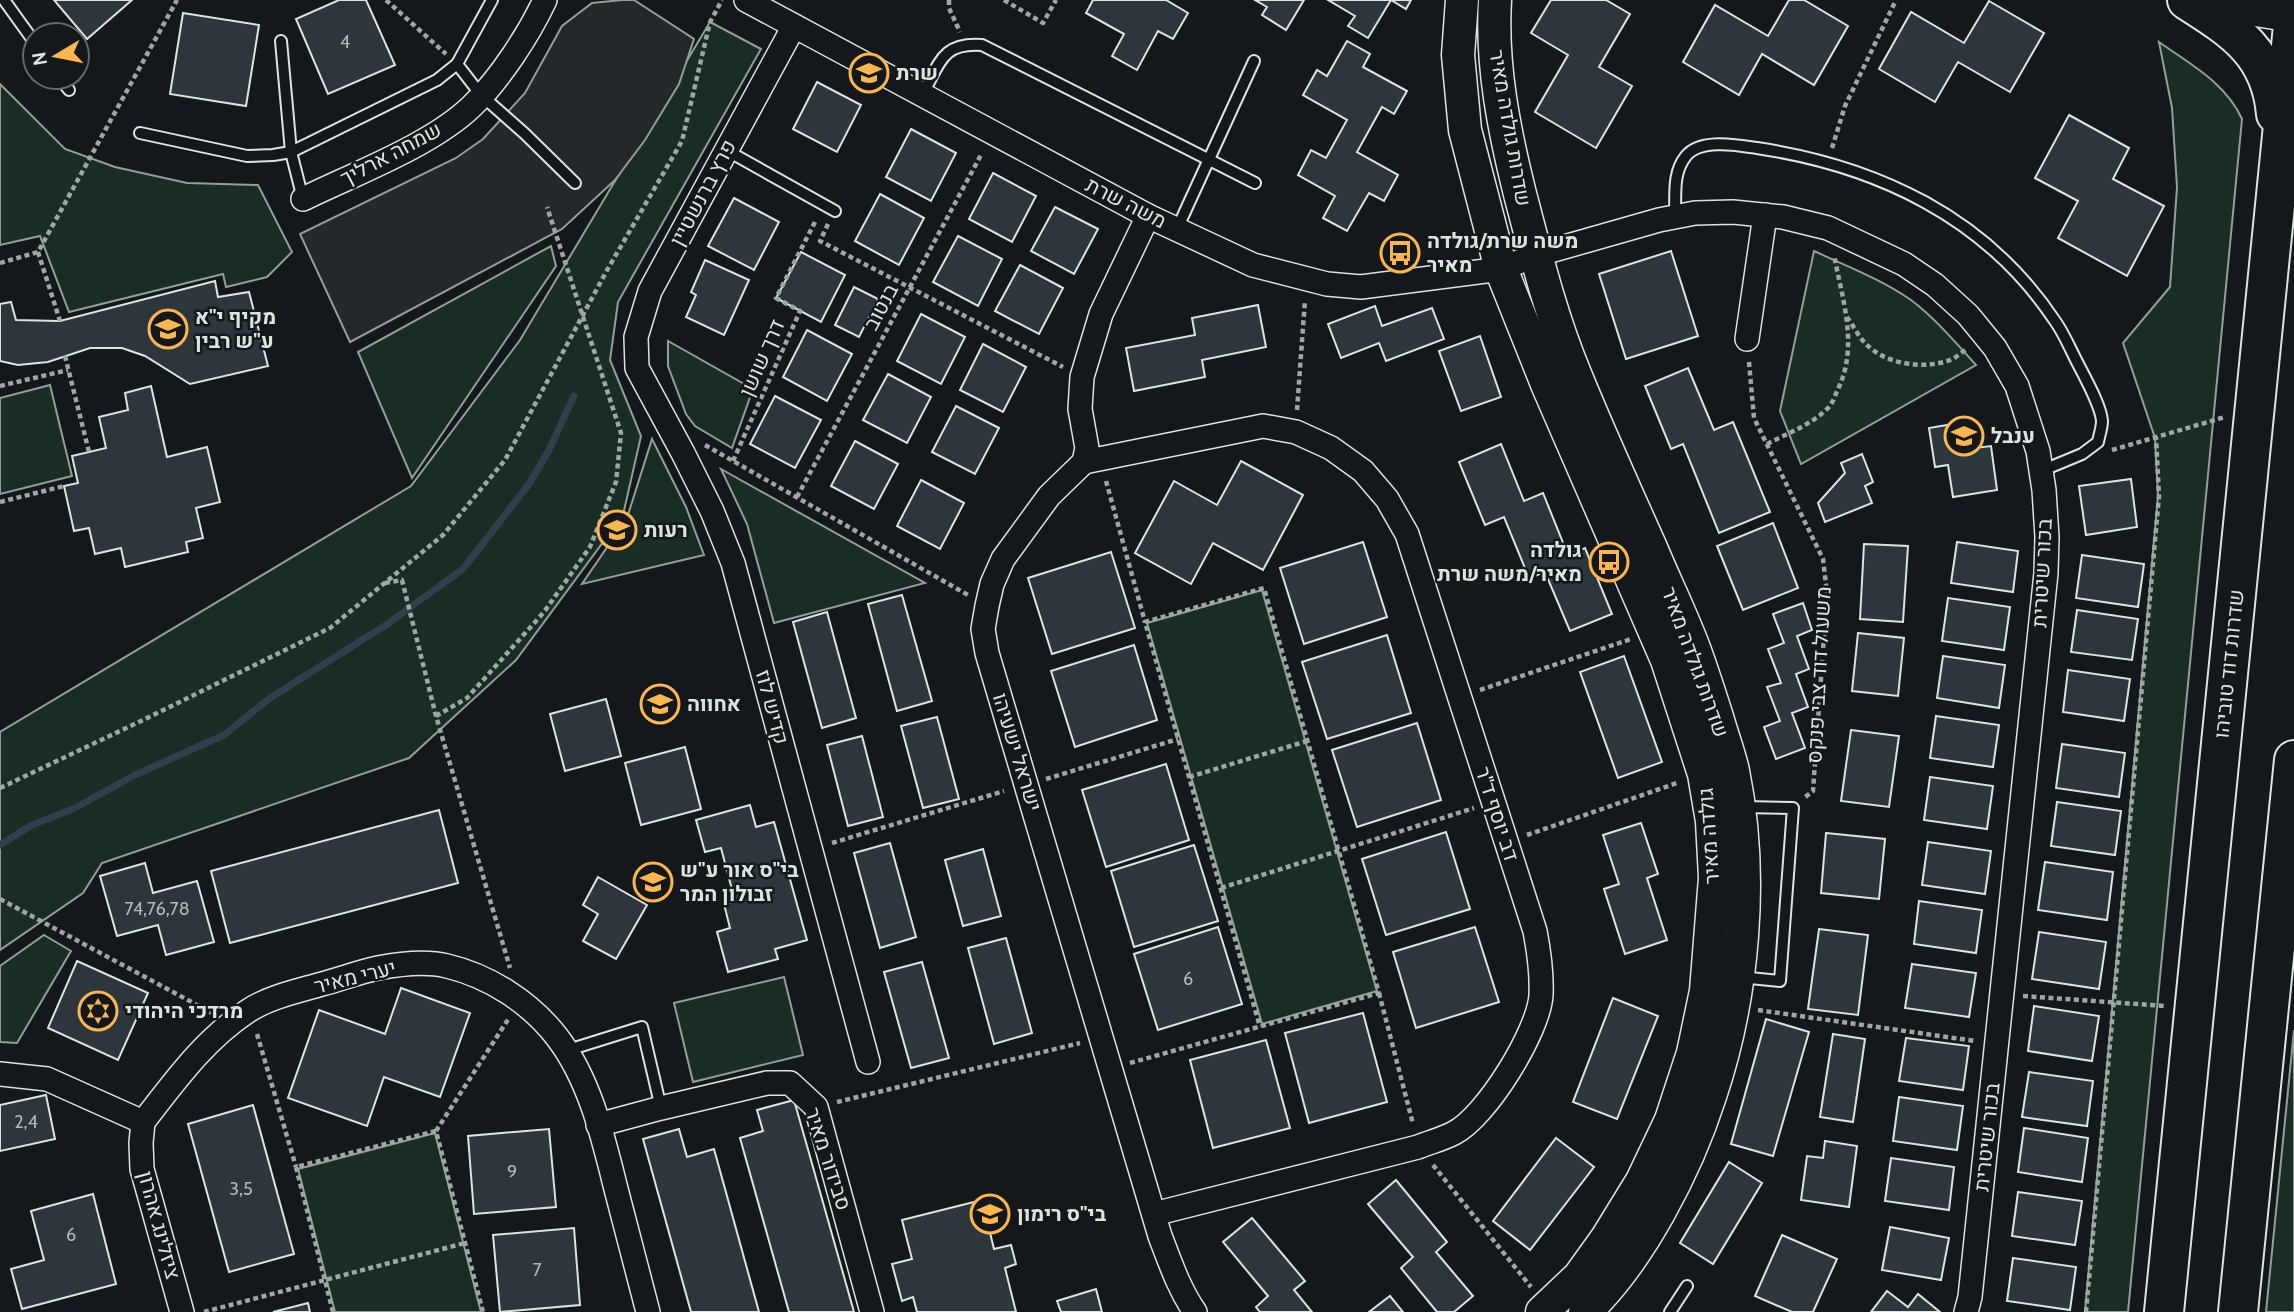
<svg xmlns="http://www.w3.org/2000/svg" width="2294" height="1312" viewBox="0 0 2294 1312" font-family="Cabin,Heebo,sans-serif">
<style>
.green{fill:#1a2d24;stroke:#939e99;stroke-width:2}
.parking{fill:#24282b;stroke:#939e99;stroke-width:2}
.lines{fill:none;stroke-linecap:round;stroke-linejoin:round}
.stream{stroke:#2f3f4d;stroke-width:7}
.building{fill:#2c363c;stroke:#d8e6dc;stroke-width:2}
.lane-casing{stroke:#d8e6dc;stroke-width:14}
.street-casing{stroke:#d8e6dc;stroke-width:26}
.secondary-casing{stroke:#d8e6dc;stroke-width:35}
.highway-casing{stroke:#d8e6dc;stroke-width:42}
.path{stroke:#9da8a2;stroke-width:4.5;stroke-dasharray:5 3.5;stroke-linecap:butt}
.lane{stroke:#14181c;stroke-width:10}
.street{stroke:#14181c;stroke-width:23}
.secondary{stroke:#14181c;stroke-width:32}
.highway{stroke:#14181c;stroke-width:38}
.labels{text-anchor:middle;stroke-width:5;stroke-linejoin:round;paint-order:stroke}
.number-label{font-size:18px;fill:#adbab4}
.poi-label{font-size:21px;font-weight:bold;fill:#d8e6dc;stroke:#14181c;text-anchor:start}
.street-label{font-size:21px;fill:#d8e6dc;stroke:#14181c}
</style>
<rect width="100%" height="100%" fill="#14181c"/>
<g class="green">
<path d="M710,22l51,27 -143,253 -8,58 31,76 -18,79 -107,145 -107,98 -307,105 -19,30 -83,57v-218l411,-246 109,-146z"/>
<path d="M2159,42c31,22 67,41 83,77l-114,1193h-43l73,-816 -3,-58 -32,-95 47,-56 7,-100 -5,-79z"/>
<path d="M0,84l65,65 50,18 72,16 71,2 34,67 -25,25 -41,10 -3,-13 -154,38 -29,-76 -40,9z"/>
<path d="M551,246l5,20 -144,212 -54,-126z"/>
<path d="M1814,251c32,15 67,28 97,49 24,18 45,43 65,65l-175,99 -21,-53z"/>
<path d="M668,341l85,48 -21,59 -37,-22 -9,-12 -18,-48z"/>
<path d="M50,385l22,91 -72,18v-96z"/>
<path d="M652,439l34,68 18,48 -122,29 45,-66z"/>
<path d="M721,469l204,114 -151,40 -27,-99z"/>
<path d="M1262,590l115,401 -115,33 -115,-401z"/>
<path d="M44,935l27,16 -54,92 -17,-1v-76z"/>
<path d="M784,977l19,78 -110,27 -19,-79z"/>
<path d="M2294,1030v282h-28z"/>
<path d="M435,1133l46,179h-146l-37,-143z"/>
</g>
<path class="parking" d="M622,0h12l60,39 -15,45 -34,56 -30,40 -53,49 -212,113 -50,-108 156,-76 27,-19 42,-46 37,-67 30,-23z"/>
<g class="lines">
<path class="stream" d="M0,845l32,-20 41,-16 62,-34 89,-40 46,-37 116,-73 77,-56 66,-85 20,-34 25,-54"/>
</g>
<g class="building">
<path d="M54,0h78l-45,39z"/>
<path d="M339,0h27l29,65 -67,29 -32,-75z"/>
<path d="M1093,0h73l22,13 -15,26 -15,-8 -21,39 -25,-14 12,-22 -38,-21z"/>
<path d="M1255,0h49l-18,30 -24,-15 5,-8z"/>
<path d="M1328,0h63l-23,38 -20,-12 7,-10z"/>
<path d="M1391,0h20l-5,9z"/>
<path d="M1551,0h55l24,14 -31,53 33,19 -36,62 -61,-36 33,-57 -37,-22z"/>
<path d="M1789,0h15l44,26 -34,59 -52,-31 -23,41 -56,-33 32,-57 53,31z"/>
<path d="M1989,1l55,32 -34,59 -52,-30 -23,40 -56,-33 32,-57 53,31z"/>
<path d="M183,13l76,12 -13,81 -76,-12z"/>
<path d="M1347,41l23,13 -7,13 44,24 -13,23 -12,-7 -25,45 41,23 -14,26 -15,-8 -22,38 -24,-13 12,-22 -37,-21 13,-25 15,8 21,-38 -44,-25 14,-25 10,6z"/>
<path d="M817,82l44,23 -24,47 -44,-23z"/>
<path d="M2069,115l60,33 -16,31 51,27 -37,70 -69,-38 20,-37 -43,-23z"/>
<path d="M911,129l45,24 -25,48 -45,-24z"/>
<path d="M993,173l43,23 -24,46 -43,-23z"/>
<path d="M880,194l44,24 -25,47 -44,-24z"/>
<path d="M734,198l45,24 -25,48 -46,-24z"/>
<path d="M1055,207l43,22 -24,45 -43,-23z"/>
<path d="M958,236l44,23 -24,47 -45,-24z"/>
<path d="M1671,251l27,85 -72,23 -27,-85z"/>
<path d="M801,252l44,23 -24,47 -45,-24z"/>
<path d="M705,260l44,20 -25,55 -38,-18 10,-22 -5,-3z"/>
<path d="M1020,265l43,23 -24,46 -44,-23z"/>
<path d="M215,281l3,16 31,-5 19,74 -78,18 -45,-28 -23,-8h-32l-42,14 -30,3 -18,-4v-57l11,-2 5,18 44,1z"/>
<path d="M854,287l24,12 -19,38 -24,-12z"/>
<path d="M1258,305l8,42 -64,13 3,17 -71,14 -8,-43 69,-13 -3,-17z"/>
<path d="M1375,306l7,20 50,-18 12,31 -58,22 -7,-18 -38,15 -13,-34z"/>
<path d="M921,314l44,23 -24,47 -44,-23z"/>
<path d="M807,330l45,24 -25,47 -44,-24z"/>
<path d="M1480,336l21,61 -40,14 -22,-60z"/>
<path d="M983,344l43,23 -23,45 -43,-22z"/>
<path d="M1688,368l26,62 19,-8 37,90 -51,21 -36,-89 -12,5 -26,-63z"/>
<path d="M888,374l43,23 -24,46 -44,-23z"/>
<path d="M151,386l16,71 40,-10 13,55 -24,6 7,30 -17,4 2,10 -63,15 -4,-19 -26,6 -6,-26 -15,3 -10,-45 14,-3 -6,-27 34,-8 -7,-31 29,-7 -3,-17z"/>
<path d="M775,396l46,24 -26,48 -45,-24z"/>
<path d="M956,406l43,22 -24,46 -43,-22z"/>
<path d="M1971,421l4,27 16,-2 6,44 -44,7 -5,-32 -13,2 -6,-39z"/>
<path d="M855,441l43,23 -24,45 -43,-23z"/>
<path d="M1501,444l23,57 19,-8 25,62 17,-7 27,66 -42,17 -25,-59 -16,6 -25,-61 -19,8 -26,-63z"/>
<path d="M1862,454l11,28 -8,4 7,17 -47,19 -7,-19 27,-30 -4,-10z"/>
<path d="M1241,461l62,34 -40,75 -50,-27 -22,41 -56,-31 39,-72 43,24z"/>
<path d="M2131,479l6,48 -51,8 -7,-49z"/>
<path d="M921,480l43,23 -24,46 -43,-23z"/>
<path d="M1773,523l25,65 -55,22 -26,-64z"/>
<path d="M1363,542l24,75 -83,27 -24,-76z"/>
<path d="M1957,542l61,9 -5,41 -62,-9z"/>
<path d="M1864,544l44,2 -5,76 -43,-3z"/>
<path d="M1111,552l24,76 -83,26 -24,-76z"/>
<path d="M2082,555l62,9 -6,43 -62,-9z"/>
<path d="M902,595l30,106 -35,10 -29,-107z"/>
<path d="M1948,598l62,9 -6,43 -62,-9z"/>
<path d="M1803,603l9,27 -15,6 12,33 -13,5 12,33 -16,6 13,35 -29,11 -12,-32 16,-6 -13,-34 14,-4 -13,-34 16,-6 -11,-29z"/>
<path d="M2077,610l61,9 -6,41 -61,-8z"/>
<path d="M827,612l29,106 -34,10 -29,-106z"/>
<path d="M1858,633l46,5 -6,58 -46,-5z"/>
<path d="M1387,635l24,78 -84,26 -25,-77z"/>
<path d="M1134,645l23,75 -82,27 -24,-76z"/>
<path d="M1624,656l38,106 -44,16 -38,-106z"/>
<path d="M1943,656l62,9 -6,43 -62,-10z"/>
<path d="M2068,670l62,9 -6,42 -61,-9z"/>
<path d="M606,699l15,57 -56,15 -15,-57z"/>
<path d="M1936,716l63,9 -6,42 -63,-9z"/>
<path d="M937,717l22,82 -36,9 -22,-82z"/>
<path d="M1417,723l24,77 -84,27 -25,-77z"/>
<path d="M1851,730l48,6 -10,71 -48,-6z"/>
<path d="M862,736l21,81 -35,9 -21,-81z"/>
<path d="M2062,744l63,9 -6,44 -63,-9z"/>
<path d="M685,747l16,62 -60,16 -16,-62z"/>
<path d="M1166,764l23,76 -83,27 -24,-77z"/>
<path d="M1930,777l63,9 -6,43 -63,-9z"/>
<path d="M2057,802l64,9 -6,44 -64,-9z"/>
<path d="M750,805l6,22 18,-5 33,118 -32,9 3,10 -50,13 -11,-40 13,-4 -6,-24 11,-3 -14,-53 -16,4 -9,-32z"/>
<path d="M439,810l19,73 -228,60 -19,-72z"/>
<path d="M1641,823l17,51 -11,4 20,62 -42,14 -21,-65 15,-5 -16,-49z"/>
<path d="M1446,832l24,77 -84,26 -24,-76z"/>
<path d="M1826,833l59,6 -6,60 -58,-6z"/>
<path d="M1928,842l63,9 -6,43 -63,-9z"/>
<path d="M890,843l26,94 -36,11 -26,-95z"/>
<path d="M1194,845l24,76 -84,26 -23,-76z"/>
<path d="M983,849l18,67 -38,10 -18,-66z"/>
<path d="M2045,862l68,10 -6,48 -69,-10z"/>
<path d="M145,863l8,30 44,-12 17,61 -48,13 -8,-30 -41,11 -17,-60z"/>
<path d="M598,877l49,28 -31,54 -33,-18 15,-27 -15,-9z"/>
<path d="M1919,901l63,9 -6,43 -62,-9z"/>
<path d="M1218,927l24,77 -84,26 -24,-76z"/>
<path d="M1475,927l24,75 -83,26 -23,-76z"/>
<path d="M1819,929l49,6 -10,80 -50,-6z"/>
<path d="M2039,932l67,10 -7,47 -67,-10z"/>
<path d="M1006,938l26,95 -38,11 -26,-96z"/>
<path d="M77,961l71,32 -30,67 -70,-32z"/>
<path d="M922,962l27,96 -38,10 -27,-96z"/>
<path d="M1912,964l64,9 -7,44 -64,-9z"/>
<path d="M401,988l69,25 -30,84 -56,-20 -17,49 -79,-28 31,-88 66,24z"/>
<path d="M1613,998l45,18 -41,103 -44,-17z"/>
<path d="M2034,1006l65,10 -7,45 -64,-10z"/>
<path d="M1363,1013l24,89 -78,21 -24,-90z"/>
<path d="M1766,1019l43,13 -36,124 -42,-12z"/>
<path d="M1833,1034l32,5 -12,83 -33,-5z"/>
<path d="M1906,1038l63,8 -6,44 -64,-9z"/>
<path d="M1266,1040l24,88 -77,20 -23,-88z"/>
<path d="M2029,1072l64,9 -6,45 -65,-9z"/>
<path d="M46,1095l9,44 -55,12v-46z"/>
<path d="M1899,1097l64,9 -6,44 -64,-9z"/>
<path d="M794,1100l60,212h-65l-49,-174 23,-7 -6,-21z"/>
<path d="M253,1105l41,149 -65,18 -41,-148z"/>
<path d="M2024,1128l64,10 -6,44 -64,-10z"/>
<path d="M549,1129l7,78 -82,7 -6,-78z"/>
<path d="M679,1129l8,28 27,-8 45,163h-68l-48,-173z"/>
<path d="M1556,1138l38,29 -64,83 -37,-29z"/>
<path d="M1825,1141l32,5 -8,61 -48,-7 6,-44 16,2z"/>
<path d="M1891,1158l63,9 -5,43 -64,-9z"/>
<path d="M1729,1162l33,21 -49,81 -33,-21z"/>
<path d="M1396,1180l51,62 -11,10 37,44 -19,16h-17l-36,-44 12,-11 -45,-53z"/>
<path d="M2018,1192l64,9 -7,44 -63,-9z"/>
<path d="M93,1194l23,90 -94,25 -11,-40 33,-9 -13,-49z"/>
<path d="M982,1200l12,49 17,-4 5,19 -11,4 11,44h-99l-4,-15 -11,4 -10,-37 20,-5 -10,-39z"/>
<path d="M1252,1218l53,63 -11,9 18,22h-52l-4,-5 12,-11 -45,-54z"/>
<path d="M1890,1227l59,11 -8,42 -59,-10z"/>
<path d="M574,1228l6,77 -80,7 -7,-77z"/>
<path d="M1782,1235l55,24 -24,53h-21l-37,-16z"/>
<path d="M2013,1258l63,9 -6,43 -63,-9z"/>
<path d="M1096,1289l6,23h-41l-4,-11z"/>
<path d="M1887,1291l21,16 10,-13 22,18h-69z"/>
<path d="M1390,1296l13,16h-34z"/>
<path d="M308,1303l2,9h-37z"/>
</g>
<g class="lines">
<defs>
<g id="lane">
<path d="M4,0l31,43"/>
<path d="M281,41l10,111 12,47"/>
<path d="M457,64l24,31 43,38 51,50"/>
<path d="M59,77l10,13"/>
<path d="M922,95c18,-31 19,-53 60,-50l273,138"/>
<path d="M140,133l107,23 26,-1 18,-3 146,-72 20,-16 35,-64"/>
<path d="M726,150l109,61"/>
<path d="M1675,217c1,-21 -3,-44 11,-61 14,-18 52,-11 71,-8 120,18 229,69 298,173 8,11 14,25 20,37 8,16 26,47 27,63 0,7 -3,15 -4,21l-16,12 -41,17"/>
<path d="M1177,229l77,-168"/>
<path d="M1740,977l40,4 13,-173 -49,-1"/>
<path d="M565,1051l77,-24 19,81"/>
<path d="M1670,1312l17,-26"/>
</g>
<g id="street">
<path d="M746,0l402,216 105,49 74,19 34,3 140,-18 35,-14 123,-35 36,-7 38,-1 50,5 45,11 76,36 31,21 33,30 27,33 22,38 21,65 6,39 3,47 -1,36 -76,724 -4,15"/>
<path d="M794,26l-144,265 -14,46 1,31 46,85 29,58 21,52 135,499"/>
<path d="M303,199c51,-25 129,-54 169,-93 28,-27 57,-72 73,-106"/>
<path d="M1148,216l-47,98 -19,63 -2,32 7,39 -3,14 -35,34 -46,63 -11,25 -5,22 -4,23 4,24 173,583c10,26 19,53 35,76"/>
<path d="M1747,339l18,-124"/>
<path d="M1084,462l179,-36 33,6 35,16 32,23 24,28 20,35 128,397c4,21 7,42 6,64 -2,36 -55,122 -87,138 -11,6 -24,9 -36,14l-264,67"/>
<path d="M0,1074l47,5 96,43 -2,21 1,26 40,143"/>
<path d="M143,1122c32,-41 61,-82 105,-111 21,-14 50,-20 74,-27 19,-5 37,-12 56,-16 21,-4 49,-7 69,-2 42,10 83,36 110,71 33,43 46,100 59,152 11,41 21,82 32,123"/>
<path d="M598,1125l63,-17 106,-25h23l26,24 56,205"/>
</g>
<g id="secondary">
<path d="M1462,0l-4,55 7,75 36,139 46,115 120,276 37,114 8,47 3,57 -9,113 -13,62 -22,67 -29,61 -35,57 -28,39 -37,35"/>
<path d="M1495,0c-4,65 9,130 25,194 16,61 31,122 55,180 24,59 50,116 76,174 14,34 31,68 44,103 8,22 15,44 22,66 5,18 12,36 16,54 21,104 11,224 -23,325 -23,72 -70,164 -125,216"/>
<path d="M2193,0l101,16"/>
</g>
<g id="highway">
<path d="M2187,0c47,30 84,53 89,114"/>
<path d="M2164,1312l130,-1296"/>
<path d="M2238,1312l56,-552"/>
</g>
</defs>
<use href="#lane" class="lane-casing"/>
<use href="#street" class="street-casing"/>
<use href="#secondary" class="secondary-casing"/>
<use href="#highway" class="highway-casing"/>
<g class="path">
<path d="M386,0l60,54"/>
<path d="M949,0v8l11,24"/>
<path d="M1004,0l39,23 13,-23"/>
<path d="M1832,148l13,-42 51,-106"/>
<path d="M828,224l-8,17 243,126"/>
<path d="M38,252l22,69"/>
<path d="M0,263l38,-11 139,-252"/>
<path d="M1847,317c6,8 11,19 19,27 19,20 58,26 84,16 6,-2 12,-8 18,-12"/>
<path d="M65,356l24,96"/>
<path d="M1749,362l5,56 69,141 4,34 -14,198 -9,7"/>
<path d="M0,386l68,-16"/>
<path d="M1297,410l8,-110"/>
<path d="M1767,444c21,-11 44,-19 61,-36 5,-5 7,-13 10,-19 21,-43 4,-91 -4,-134"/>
<path d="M705,445l263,150"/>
<path d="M2112,450l113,-33"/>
<path d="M733,461l67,-150 -24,-13 40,-78"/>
<path d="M1106,481l39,141"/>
<path d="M797,497l185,-344"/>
<path d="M0,502l64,-16"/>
<path d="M385,583l17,-3 34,136 74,252"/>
<path d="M1480,690l151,-51"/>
<path d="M436,716l31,-18 77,-86 46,-65 26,-65 5,-49 -74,-226"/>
<path d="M1189,777l118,-36"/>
<path d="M1046,779l132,-40"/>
<path d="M0,788l141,-67 189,-93 113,-93 62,-75 101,-188 76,-131 28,-119 12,-22"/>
<path d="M1527,835l150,-52"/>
<path d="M832,843l172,-52"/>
<path d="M1221,888l253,-80"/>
<path d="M0,899l212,114"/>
<path d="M1379,993l34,131"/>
<path d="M2023,996l142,10"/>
<path d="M1758,1010l217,31"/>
<path d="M257,1034l39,133"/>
<path d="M1130,1063l249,-70 -115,-405 -119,34 115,405"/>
<path d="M837,1102l243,-59"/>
<path d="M436,1131l73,-113"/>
<path d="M1433,1165l98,122"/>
<path d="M204,1312l261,-69"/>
<path d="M333,1312l-37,-145 140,-36 47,181"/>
<path d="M2086,1312l73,-816 -3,-59"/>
</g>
<use href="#lane" class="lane"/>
<use href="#street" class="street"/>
<use href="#secondary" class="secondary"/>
<use href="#highway" class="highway"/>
</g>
<defs>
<symbol id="school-ring" viewBox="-11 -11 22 22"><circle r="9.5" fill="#14181c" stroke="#ffb74d" stroke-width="1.5"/><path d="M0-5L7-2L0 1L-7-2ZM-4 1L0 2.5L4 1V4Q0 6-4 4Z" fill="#ffb74d"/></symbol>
<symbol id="bus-ring" viewBox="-11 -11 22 22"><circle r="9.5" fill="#14181c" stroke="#ffb74d" stroke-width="1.5"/><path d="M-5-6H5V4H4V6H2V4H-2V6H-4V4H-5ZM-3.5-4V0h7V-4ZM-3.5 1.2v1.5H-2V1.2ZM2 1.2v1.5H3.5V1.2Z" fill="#ffb74d"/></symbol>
<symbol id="synagogue-ring" viewBox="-11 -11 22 22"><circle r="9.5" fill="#14181c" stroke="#ffb74d" stroke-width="1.5"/><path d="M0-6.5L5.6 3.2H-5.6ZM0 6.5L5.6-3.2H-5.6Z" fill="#ffb74d"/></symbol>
</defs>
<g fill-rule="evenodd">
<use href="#school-ring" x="847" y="51" width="44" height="44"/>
<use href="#bus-ring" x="1378" y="231" width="44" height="44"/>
<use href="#school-ring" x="146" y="307" width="44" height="44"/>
<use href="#school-ring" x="1942" y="414" width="44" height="44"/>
<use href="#school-ring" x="595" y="508" width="44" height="44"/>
<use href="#bus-ring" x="1587" y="540" width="44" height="44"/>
<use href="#school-ring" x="638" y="682" width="44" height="44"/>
<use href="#school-ring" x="631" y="860" width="44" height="44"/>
<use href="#synagogue-ring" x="76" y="989" width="44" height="44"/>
<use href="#school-ring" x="968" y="1192" width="44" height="44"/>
</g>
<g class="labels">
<g class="number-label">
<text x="345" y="48">4</text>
<text x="157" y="915">74,76,78</text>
<text x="1188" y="985">6</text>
<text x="26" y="1128">2,4</text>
<text x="512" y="1178">9</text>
<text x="241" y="1195">3,5</text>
<text x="71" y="1241">6</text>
<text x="537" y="1276">7</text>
</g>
<g class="poi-label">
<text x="896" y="80">שרת</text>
<text x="1427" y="248">משה שרת/גולדה<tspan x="1427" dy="24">מאיר</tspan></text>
<text x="195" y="324">מקיף י"א<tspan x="195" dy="24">ע"ש רבין</tspan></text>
<text x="1991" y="443">ענבל</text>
<text x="644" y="537">רעות</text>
<text x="1582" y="557" text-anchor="end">גולדה<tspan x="1582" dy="24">מאיר/משה שרת</tspan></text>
<text x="687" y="711">אחווה</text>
<text x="680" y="877">בי"ס אור ע"ש<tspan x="680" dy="24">זבולון המר</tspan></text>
<text x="125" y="1018">מרדכי היהודי</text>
<text x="1017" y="1221">בי"ס רימון</text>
</g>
<g class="street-label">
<text transform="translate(1510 128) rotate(80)" y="7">שדרות גולדה מאיר</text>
<text transform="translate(391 154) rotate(-28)" y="7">שמחה ארליך</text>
<text transform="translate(703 193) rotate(-62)" y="7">פרץ ברנשטיין</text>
<text transform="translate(1126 203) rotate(27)" y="7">משה שרת</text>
<text transform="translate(881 307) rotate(-62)" y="7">בנטוב</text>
<text transform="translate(762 358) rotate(-66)" y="7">דרך שושן</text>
<text transform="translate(2042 573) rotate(-87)" y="7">בכור שיטרית</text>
<text transform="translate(1695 662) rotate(70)" y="7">שדרות גולדה מאיר</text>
<text transform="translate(2229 664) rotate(-84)" y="7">שדרות דוד טוביהו</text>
<text transform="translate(1819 675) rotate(-87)" y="7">משעול דוד צבי פנקס</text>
<text transform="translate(772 707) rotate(75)" y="7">קדיש לוז</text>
<text transform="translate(1017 752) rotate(73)" y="7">ישראל ישעיהו</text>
<text transform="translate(1497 814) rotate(72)" y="7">דב יוסף ד"ר</text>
<text transform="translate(1709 836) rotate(-94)" y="7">גולדה מאיר</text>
<text transform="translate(355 977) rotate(-14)" y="7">יערי מאיר</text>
<text transform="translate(1987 1137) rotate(-84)" y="7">בכור שיטרית</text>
<text transform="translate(828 1159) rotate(72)" y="7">סבידור מאיר</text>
<text transform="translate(159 1225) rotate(75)" y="7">ציזלינג אהרון</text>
</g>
</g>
<g transform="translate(56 56) rotate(260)"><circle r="33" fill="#14181c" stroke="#626a69" stroke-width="2"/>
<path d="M0-5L12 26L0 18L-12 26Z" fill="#ffb74d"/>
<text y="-10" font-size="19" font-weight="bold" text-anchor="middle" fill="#d8e6dc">N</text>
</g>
</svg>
